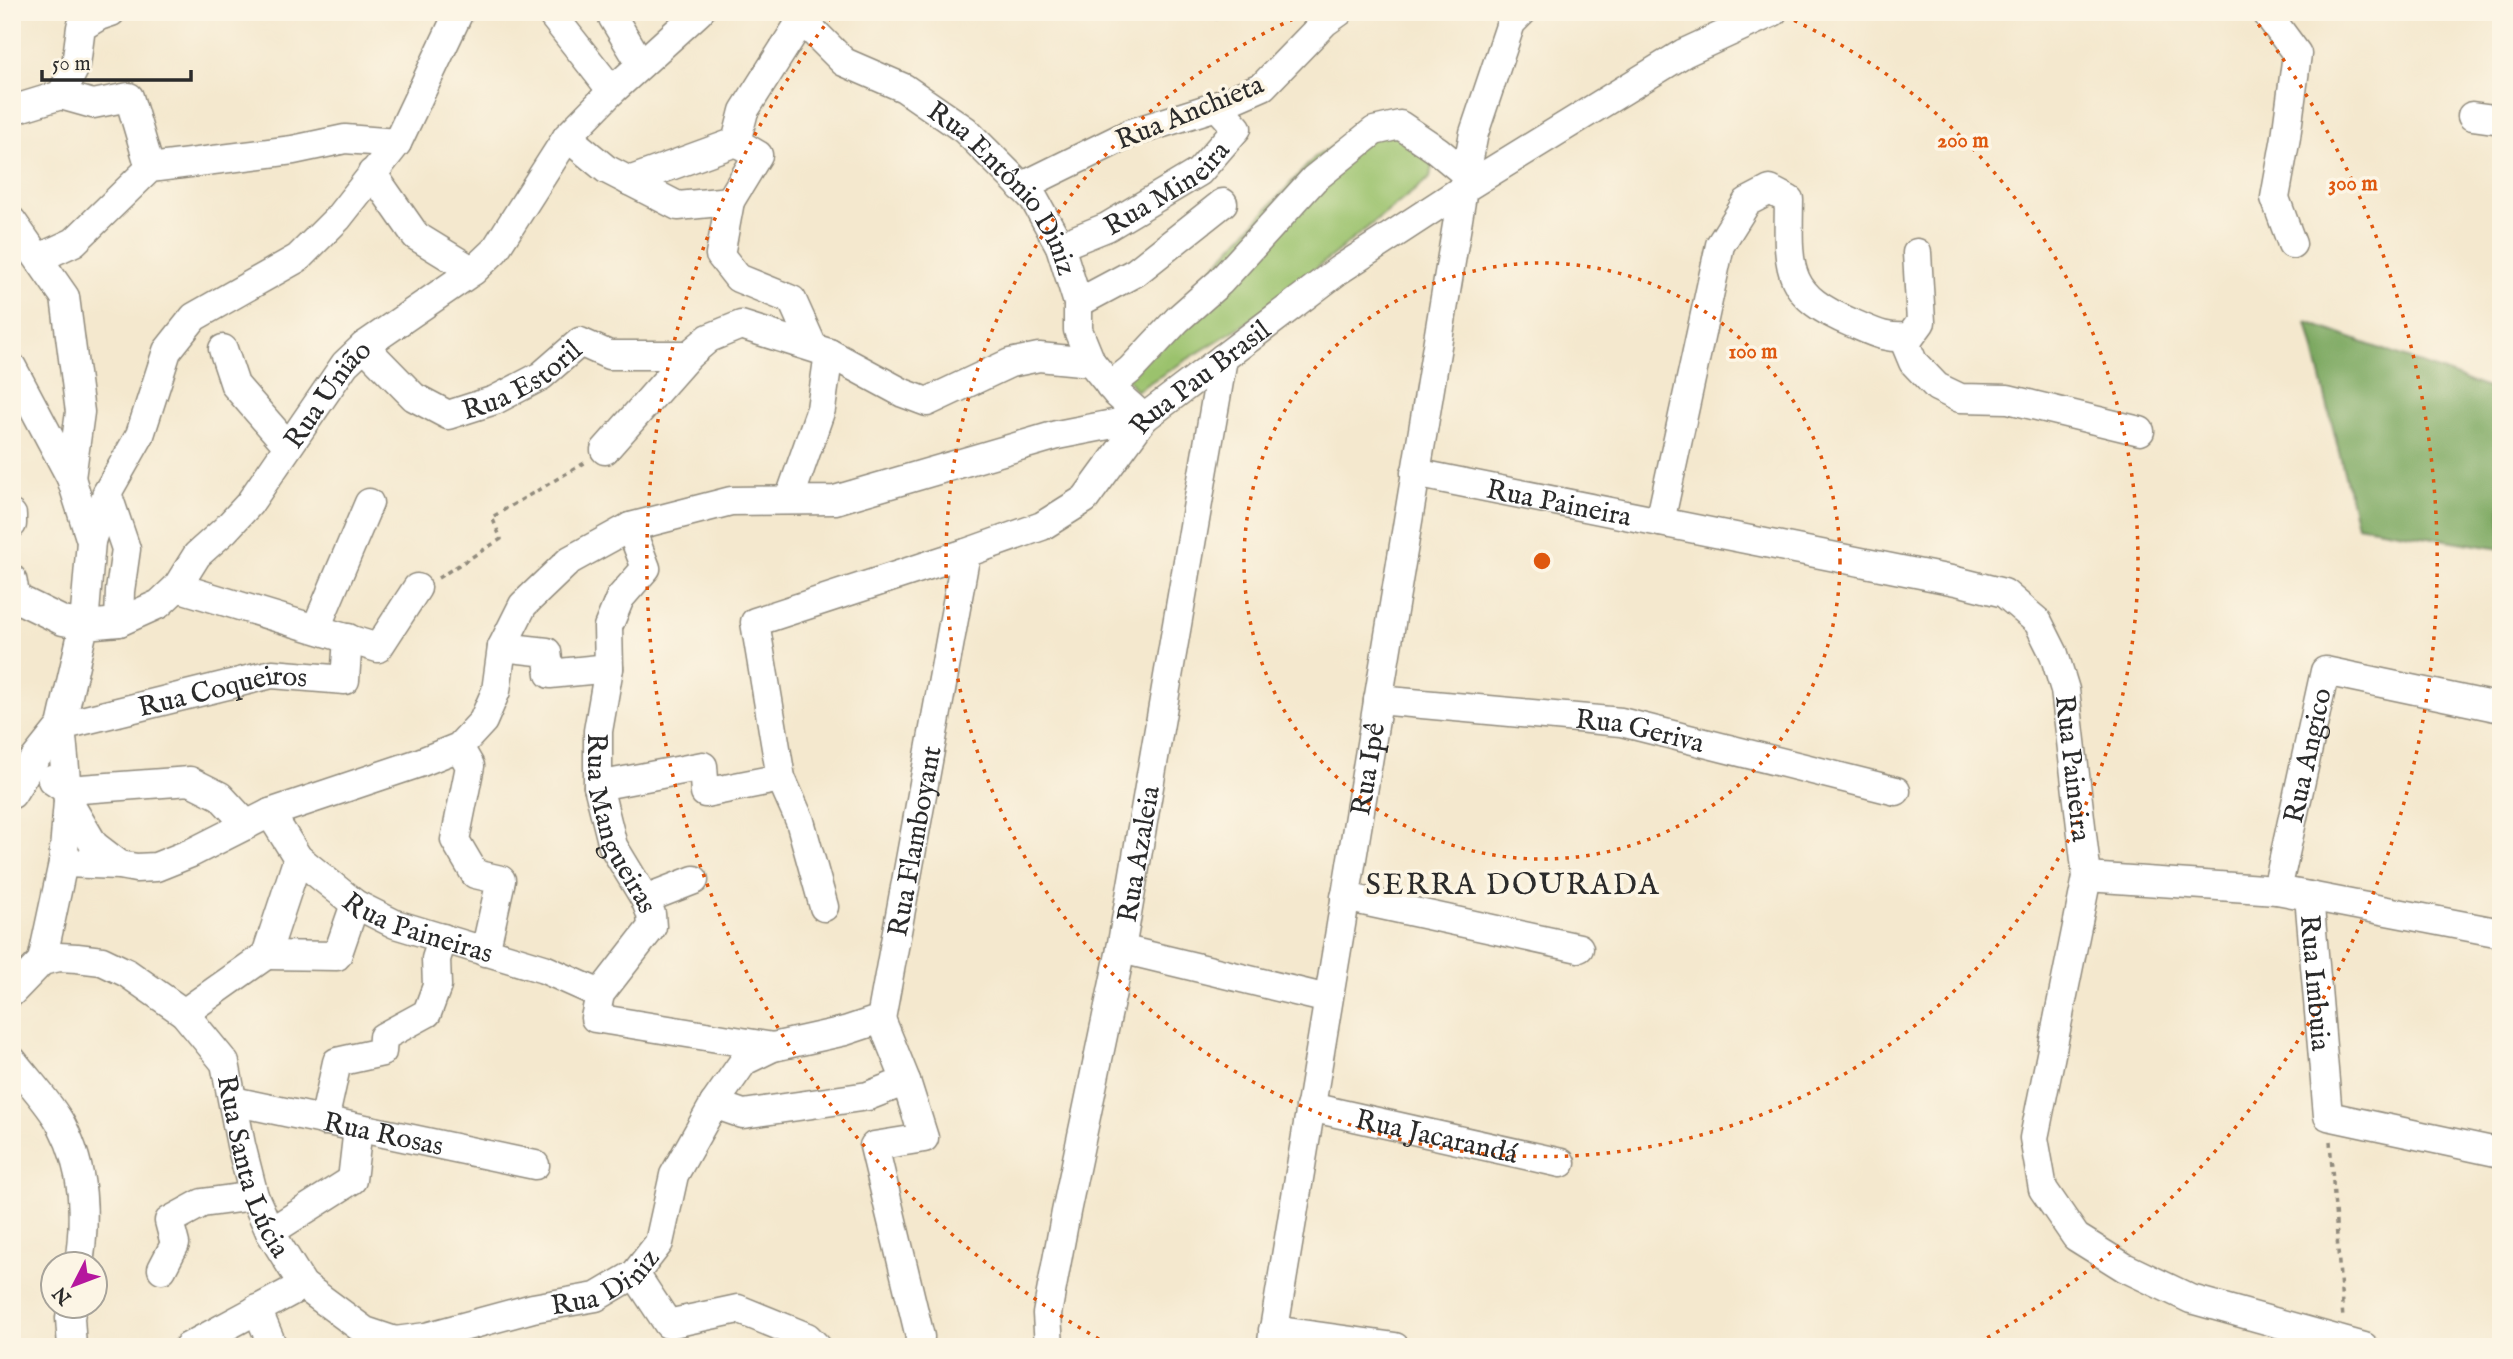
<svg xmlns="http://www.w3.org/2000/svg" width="2513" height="1359" viewBox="0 0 2513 1359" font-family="'IM FELL English',serif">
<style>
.green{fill:#9bc26d;stroke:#63764c;stroke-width:2}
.forest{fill:#7ca860;stroke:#546a46;stroke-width:2}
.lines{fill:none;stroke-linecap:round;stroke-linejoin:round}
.minor-casing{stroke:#908a7c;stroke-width:31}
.path{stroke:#908a7c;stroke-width:3.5;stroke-dasharray:5 5;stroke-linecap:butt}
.minor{stroke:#fff;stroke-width:28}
.ring{fill:none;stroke:#df570e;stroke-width:3.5;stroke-dasharray:3.5 7}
.labels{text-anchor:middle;stroke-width:7;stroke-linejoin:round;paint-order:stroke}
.street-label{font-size:28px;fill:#2b2b2b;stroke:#fcf5e5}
.neighbourhood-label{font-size:30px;letter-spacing:2px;fill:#2b2b2b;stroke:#fcf5e5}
.centre{fill:#df570e;stroke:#fcf5e5;stroke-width:3.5}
.ring-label{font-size:21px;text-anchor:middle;font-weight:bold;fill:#df570e;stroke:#fcf5e5;stroke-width:7;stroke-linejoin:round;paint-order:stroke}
</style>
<rect width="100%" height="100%" fill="#fcf5e5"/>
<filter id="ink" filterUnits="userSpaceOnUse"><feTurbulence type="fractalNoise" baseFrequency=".0143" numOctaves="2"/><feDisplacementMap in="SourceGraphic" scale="14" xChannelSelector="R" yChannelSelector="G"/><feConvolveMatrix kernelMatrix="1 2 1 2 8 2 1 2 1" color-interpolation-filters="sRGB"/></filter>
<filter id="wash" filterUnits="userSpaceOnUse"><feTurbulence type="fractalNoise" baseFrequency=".00686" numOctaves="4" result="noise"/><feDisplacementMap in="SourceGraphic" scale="28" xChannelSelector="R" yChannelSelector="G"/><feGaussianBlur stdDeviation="1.57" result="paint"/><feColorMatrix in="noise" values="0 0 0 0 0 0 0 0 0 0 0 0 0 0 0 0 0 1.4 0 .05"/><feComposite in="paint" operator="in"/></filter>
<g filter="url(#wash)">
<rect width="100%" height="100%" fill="#f4e8ce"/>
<path class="green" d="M1371,121l64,24 -5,33 -179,142 -115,71 -16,-23 194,-210z"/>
<path class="forest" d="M2307,322l194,71v156l-144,-24z"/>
</g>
<g filter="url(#ink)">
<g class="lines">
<defs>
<g id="minor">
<path d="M550,12l62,79"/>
<path d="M612,12l1,6 28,46"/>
<path id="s1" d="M794,12l50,50 60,26 61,42 69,69 26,47 18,57v27l13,32 26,32 27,24"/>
<path d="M2266,12l31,42 -11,83 -11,61 17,46"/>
<path d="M61,95l32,9 36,-7 21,71"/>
<path d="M12,110l49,-15 15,-30 5,-38 18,-11 12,-4"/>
<path d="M2472,116l29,4"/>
<path d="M567,137l39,32 72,37 52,-5 -10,54 18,23 54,22 21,47"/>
<path d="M372,173l44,63 57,35"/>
<path d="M629,181l107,-39"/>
<path d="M1021,187l110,-54 86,-27 46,-20 62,-64 14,-10"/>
<path d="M730,201l28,-46 -22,-13 8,-31 57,-90"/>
<path d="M12,221l53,76 15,115 -9,66"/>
<path id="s2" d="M1060,246l47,-19 92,-55 38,-44 -20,-22"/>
<path d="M39,258l35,-16 76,-74 143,-18 52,-11 52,4"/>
<path d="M1078,303l58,-31 87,-69"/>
<path d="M1903,338l10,24 24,25 23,11 48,1 132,32"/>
<path id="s3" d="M364,346l50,51 34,18 47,-15 46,-24 39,-34 29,13h80l20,-17 32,-13 88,28 74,40 24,9 83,-39 29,-6 52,5"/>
<path d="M223,349l12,36 53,61"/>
<path d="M12,367l59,111 20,63 -7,84 -21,-4 -47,-23 -4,-19"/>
<path d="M1110,386l20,-16 48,-51 42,-37 94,-103 60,-48 26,-6 37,25 29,24"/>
<path d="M605,450l84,-95"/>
<path id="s4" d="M1415,473l541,108 48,12 34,29 16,32 11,36 22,187 -53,261 9,51 33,48 48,30 67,32 173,48"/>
<path d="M107,493l19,56 -6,42 -1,31"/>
<path d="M789,500l32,-91 8,-56"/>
<path d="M12,515v9"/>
<path d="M1660,522l60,-277 27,-43 23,-12 19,10c-1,69 -5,95 63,123 23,10 33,16 58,14l11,-15 -4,-69"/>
<path id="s5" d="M630,527l16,41 -26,30 -12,29 1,41 -11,63v55l15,60 32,53 6,15 1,13 -52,67 -5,24 178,29"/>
<path d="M91,541l16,-48 33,-58 27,-84 27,-34 104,-59 40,-40 59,-75 62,-131"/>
<path d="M177,587l201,61 39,-60"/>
<path d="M316,628l53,-125"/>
<path d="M502,647l45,5 3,22 59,-6"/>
<path id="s6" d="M1378,700l243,22 275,69"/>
<path d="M459,747l11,19 -15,74 20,34 26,6 -16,72"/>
<path d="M52,780l15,10 123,-9 30,15 27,29"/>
<path d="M598,786l105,-20 2,27 76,-15"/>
<path id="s7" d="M12,794l18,-29 31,-39 23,-101 35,-3 40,-18 18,-17 20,-32 28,-25 24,-26 96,-140 19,-18 109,-75 22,-21 72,-113 45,-46 87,-79"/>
<path d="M68,801l26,44 26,20"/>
<path id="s8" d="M270,813l28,45 57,46 40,20 149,45 56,25"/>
<path d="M63,863l57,2 16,3 20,-1 35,-14 79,-40 149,-50 40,-16 24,-26 13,-30 6,-44 21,-42 47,-45 60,-33 101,-26 104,-1 222,-65 87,-17"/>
<path id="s9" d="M2087,877l190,13 32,6 19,220 173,37"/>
<path id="s10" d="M2277,890l48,-219 176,37"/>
<path d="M2309,896l192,37"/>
<path d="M1345,897l234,51"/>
<path d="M645,899l49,-19"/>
<path id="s11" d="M824,907l-24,-86 -19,-43 -26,-156 211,-69 76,-27 43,-27 59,-81 195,-148 124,-81 221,-136 89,-41"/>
<path d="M1121,949l207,50"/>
<path d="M266,955l71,1 18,-52"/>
<path id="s12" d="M42,961l21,-98 5,-62 -7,-75 211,-52 73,6 3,-42"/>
<path id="s13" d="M12,992l30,-31 17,-4 18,1 25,3 25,12 57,40 41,50 16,82 13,51 16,36 33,53 62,46 30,10 4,6"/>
<path d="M184,1013l82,-58 32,-97"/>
<path d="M881,1019l25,62 18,57 -50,8 46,191 -1,10"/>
<path d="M12,1060c16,21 38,43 50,66 23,44 24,90 17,138"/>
<path id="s14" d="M233,1101l302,64"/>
<path d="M714,1104l29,10 125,-18 38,-15"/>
<path id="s15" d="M1310,1107l251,56"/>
<path d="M324,1121l13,-59 45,-10 1,-15 44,-24 10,-27 -1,-27 7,-21"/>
<path d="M270,1232l82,-52 6,-52"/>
<path d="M162,1269l13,-25 -6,-23 33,-18 52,-7"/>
<path d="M635,1274l33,50 70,-15 69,28 10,10"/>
<path d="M72,1306l-2,12 2,29"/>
<path d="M257,1309l16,38"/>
<path d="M1273,1330l122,17"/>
<path id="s16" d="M395,1341l31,-4 107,-29 63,-11 39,-23 24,-31 15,-68 40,-71 30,-43 29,-14 72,-16 36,-12 85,-466"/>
<path d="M188,1347l115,-62"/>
<path id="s17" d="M1049,1347l-2,-33 19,-102 55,-263 102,-591"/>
<path id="s18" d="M1271,1347l192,-1158 11,-56 37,-110 11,-11"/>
</g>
</defs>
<use href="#minor" class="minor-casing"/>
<g class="path">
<path d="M1215,19l14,-7"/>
<path d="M438,578l63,-39 -9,-22 94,-55"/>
<path d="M2330,1141l13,178"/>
</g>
<use href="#minor" class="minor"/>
</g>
</g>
<g class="ring">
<circle cx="1542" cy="561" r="298"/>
<path d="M1775 12A596 596 0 1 1 1309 12"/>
<path d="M1108 1344A895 895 0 0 1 832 16M2252 16A895 895 0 0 1 1976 1344"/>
</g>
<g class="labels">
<g class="street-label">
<text transform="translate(1189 111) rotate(-22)" y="10">Rua Anchieta</text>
<text dy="10" stroke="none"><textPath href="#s2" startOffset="122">Rua Mineira</textPath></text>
<text dy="10" stroke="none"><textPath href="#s1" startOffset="280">Rua Entônio Diniz</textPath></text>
<text dy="10" stroke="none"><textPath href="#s11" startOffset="817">Rua Pau Brasil</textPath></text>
<text dy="10" stroke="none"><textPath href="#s3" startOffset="192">Rua Estoril</textPath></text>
<text dy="10" stroke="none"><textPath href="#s7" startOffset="537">Rua União</textPath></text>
<text dy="10" stroke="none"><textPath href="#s4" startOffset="147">Rua Paineira</textPath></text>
<text dy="10" stroke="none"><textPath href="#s12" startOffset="404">Rua Coqueiros</textPath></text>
<text dy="10" stroke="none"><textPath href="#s6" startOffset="264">Rua Geriva</textPath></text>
<text dy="10" stroke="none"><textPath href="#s10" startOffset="138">Rua Angico</textPath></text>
<text dy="10" stroke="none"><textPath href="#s18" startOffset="586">Rua Ipê</textPath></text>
<text dy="10" stroke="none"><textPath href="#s4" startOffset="798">Rua Paineira</textPath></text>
<text dy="10" stroke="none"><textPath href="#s5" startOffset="317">Rua Mangueiras</textPath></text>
<text dy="10" stroke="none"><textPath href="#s16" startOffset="819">Rua Flamboyant</textPath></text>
<text dy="10" stroke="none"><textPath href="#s17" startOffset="502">Rua Azaleia</textPath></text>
<text dy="10" stroke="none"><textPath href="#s8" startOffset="194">Rua Paineiras</textPath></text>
<text dy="10" stroke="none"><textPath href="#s9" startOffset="310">Rua Imbuia</textPath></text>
<text dy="10" stroke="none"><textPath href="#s14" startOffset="154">Rua Rosas</textPath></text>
<text dy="10" stroke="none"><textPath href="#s15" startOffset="130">Rua Jacarandá</textPath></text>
<text dy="10" stroke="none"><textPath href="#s13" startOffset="373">Rua Santa Lúcia</textPath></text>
<text dy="10" stroke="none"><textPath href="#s16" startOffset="220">Rua Diniz</textPath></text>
</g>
<g class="neighbourhood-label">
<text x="1513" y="894">SERRA DOURADA</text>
</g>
</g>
<circle cx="1542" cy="561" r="10" class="centre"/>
<g class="ring-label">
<text x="1963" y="147">200 m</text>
<text x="2353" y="190">300 m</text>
<text x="1753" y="358">100 m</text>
</g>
<rect width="2513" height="1359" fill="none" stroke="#fcf5e5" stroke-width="42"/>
<g transform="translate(74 1285) rotate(228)"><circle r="33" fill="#fcf5e5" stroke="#a8a49b" stroke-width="2"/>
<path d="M0-5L12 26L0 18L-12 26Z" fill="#b5179e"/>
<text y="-10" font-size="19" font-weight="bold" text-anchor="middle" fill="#2b2b2b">N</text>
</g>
<path d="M42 70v10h149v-10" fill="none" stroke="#2b2b2b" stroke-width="3.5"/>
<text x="52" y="70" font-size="21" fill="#2b2b2b" stroke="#fcf5e5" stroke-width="5" paint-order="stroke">50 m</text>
</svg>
